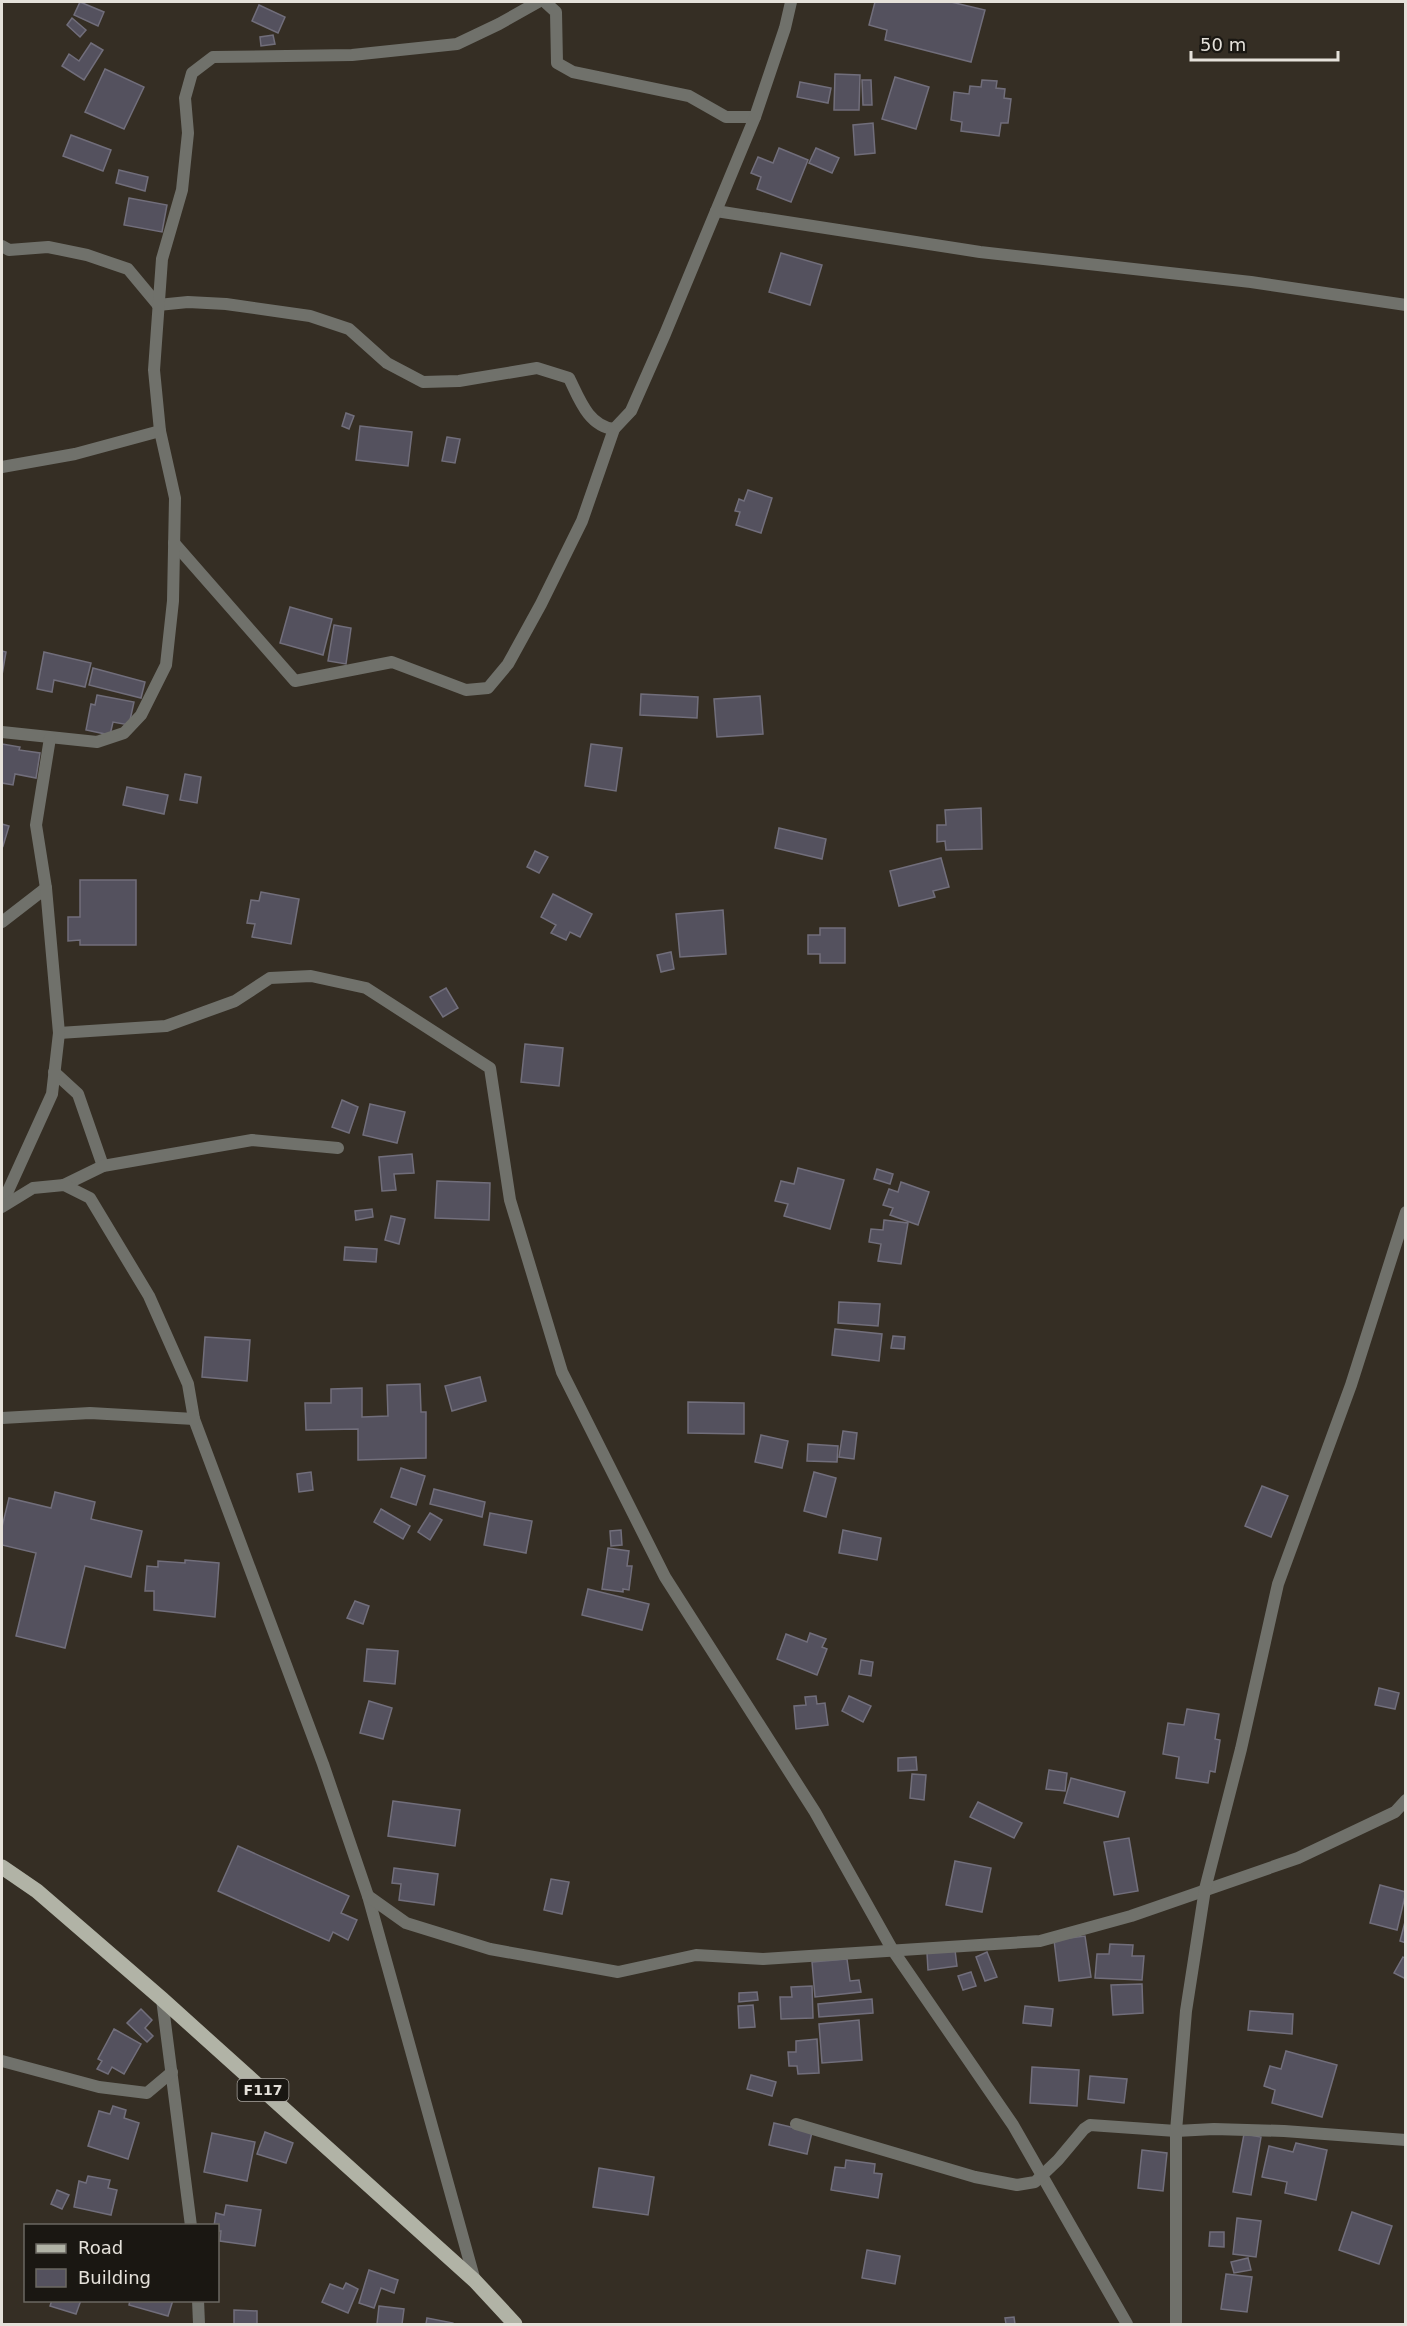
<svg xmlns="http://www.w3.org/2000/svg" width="1407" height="2326" viewBox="0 0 1407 2326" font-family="'DejaVu Sans',sans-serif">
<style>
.building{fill:#54515e;stroke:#716e7b;stroke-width:1.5}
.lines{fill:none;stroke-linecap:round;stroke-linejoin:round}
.street{stroke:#70716b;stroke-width:12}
.primary{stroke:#b1b3a6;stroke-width:15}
.labels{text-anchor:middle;stroke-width:6;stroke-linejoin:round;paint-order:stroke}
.shield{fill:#1a1712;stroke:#a8a49e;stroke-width:1.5}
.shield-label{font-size:14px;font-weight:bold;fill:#e5e1da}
</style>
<rect width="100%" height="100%" fill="#352e24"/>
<g class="building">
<path d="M80,2l24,10 -6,14 -24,-11z"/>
<path d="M875,2h76l34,8 -14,52 -86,-22 2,-10 -18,-5z"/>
<path d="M259,5l26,12 -7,16 -26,-12z"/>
<path d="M72,18l14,12 -6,7 -13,-12z"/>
<path d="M273,35l2,9 -14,2 -1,-9z"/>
<path d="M91,43l12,7 -19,30 -22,-14 7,-12 10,7z"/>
<path d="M105,69l39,18 -20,42 -39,-17z"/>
<path d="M835,74l25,1 -1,35h-25z"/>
<path d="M895,77l34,10 -13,42 -34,-10z"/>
<path d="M862,80h9l1,25h-9z"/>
<path d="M982,80l15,1 -1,7 9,1 -1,9 7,1 -3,24h-7l-2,13 -38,-5 1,-9 -11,-2 3,-28 15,2 1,-8 11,1z"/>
<path d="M800,82l31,6 -3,15 -31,-6z"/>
<path d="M873,123l2,30 -20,2 -2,-30z"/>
<path d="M71,135l40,15 -8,21 -40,-15z"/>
<path d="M779,148l29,12 -17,42 -34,-13 4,-12 -10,-4 7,-16 15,6z"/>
<path d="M816,148l23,10 -7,15 -23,-10z"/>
<path d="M119,170l29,7 -3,14 -29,-8z"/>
<path d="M129,198l38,7 -5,27 -38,-7z"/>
<path d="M781,253l41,12 -12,40 -41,-13z"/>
<path d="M346,413l8,3 -5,13 -7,-3z"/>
<path d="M360,426l52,6 -4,34 -52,-6z"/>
<path d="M447,437l13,2 -5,24 -13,-2z"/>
<path d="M748,490l24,8 -11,35 -25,-8 4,-13 -5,-1 4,-12 5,2z"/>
<path d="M290,607l42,12 -9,36 -43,-12z"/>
<path d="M334,625l17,3 -5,36 -18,-3z"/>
<path d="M2,651l4,1 -4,23z"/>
<path d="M44,652l47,11 -6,24 -31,-7 -2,12 -15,-3z"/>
<path d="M93,668l52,14 -4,16 -52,-13z"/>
<path d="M641,694l57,3 -1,21 -57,-3z"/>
<path d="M97,695l37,7 -5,23 -16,-3 -3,13 -24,-5 5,-26 4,1z"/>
<path d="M760,696l3,38 -46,3 -3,-38z"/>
<path d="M2,744l18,3 -1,3 21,3 -4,25 -21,-4 -2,11 -11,-2z"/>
<path d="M591,744l31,4 -6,43 -31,-5z"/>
<path d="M185,774l16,3 -4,26 -17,-3z"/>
<path d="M127,787l41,8 -4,19 -41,-9z"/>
<path d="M981,808l1,41 -36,1 -1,-9 -8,1v-17h9l-1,-15z"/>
<path d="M2,824l7,2 -6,20 -1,-1z"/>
<path d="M779,828l47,11 -4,20 -47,-11z"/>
<path d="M535,851l13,6 -9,16 -12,-6z"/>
<path d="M941,858l8,29 -16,4 2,6 -36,9 -9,-35z"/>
<path d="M80,880h56v65h-56v-5l-12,1v-24h12z"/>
<path d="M261,892l38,7 -8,45 -39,-7 3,-13 -8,-1 4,-23 8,1z"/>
<path d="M553,894l39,20 -12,23 -10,-5 -4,8 -15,-7 5,-8 -15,-8z"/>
<path d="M723,910l3,44 -46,3 -4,-43z"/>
<path d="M820,928h25v35h-25v-9h-12v-19h12z"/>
<path d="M671,952l3,17 -13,3 -4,-17z"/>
<path d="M446,988l12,20 -15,9 -13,-20z"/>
<path d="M525,1044l38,4 -4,38 -38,-4z"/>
<path d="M342,1100l16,7 -9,26 -17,-6z"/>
<path d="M370,1104l35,8 -8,31 -34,-8z"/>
<path d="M412,1154l2,19 -20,1 2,16 -14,1 -3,-34z"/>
<path d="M798,1168l46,12 -14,49 -46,-13 4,-12 -13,-3 6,-20 13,3z"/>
<path d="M877,1169l16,5 -3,10 -16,-5z"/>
<path d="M437,1181l53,2 -1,37 -54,-2z"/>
<path d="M901,1182l28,10 -11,33 -28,-10 3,-7 -10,-3 6,-16 9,3z"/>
<path d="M372,1209l1,8 -17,3 -1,-9z"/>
<path d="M391,1216l14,3 -6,25 -14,-4z"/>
<path d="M884,1220l24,3 -7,41 -23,-3 3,-17 -12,-2 2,-13 12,1z"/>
<path d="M345,1247l32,2 -1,13 -32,-2z"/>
<path d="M839,1302l41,2 -2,22 -40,-3z"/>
<path d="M835,1329l47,5 -3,27 -47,-6z"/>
<path d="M893,1336l12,1 -1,12 -13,-1z"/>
<path d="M205,1337l45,3 -3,41 -45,-4z"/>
<path d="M480,1377l6,24 -34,10 -7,-25z"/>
<path d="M420,1384l1,28h5v46l-68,2v-31l-52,1 -1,-27h26v-14l31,-1v29l26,-1 -1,-31z"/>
<path d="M688,1402l56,1v31l-56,-1z"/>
<path d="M843,1431l14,2 -3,26 -15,-2z"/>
<path d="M761,1435l27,6 -6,27 -27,-6z"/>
<path d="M808,1444l30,2 -1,16 -30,-1z"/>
<path d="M401,1468l24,8 -9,29 -25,-8z"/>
<path d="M311,1472l2,18 -14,2 -2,-18z"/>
<path d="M814,1472l22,6 -10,39 -22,-6z"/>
<path d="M1262,1486l26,10 -17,41 -26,-11z"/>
<path d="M434,1489l51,13 -3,15 -52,-13z"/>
<path d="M55,1492l40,10 -4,17 51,12 -11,46 -46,-11 -20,82 -49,-12 20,-83 -34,-8v-18l7,-29 42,10z"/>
<path d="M381,1509l29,17 -7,13 -29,-17z"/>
<path d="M430,1513l12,7 -12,20 -12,-8z"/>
<path d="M490,1513l42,8 -6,32 -42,-8z"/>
<path d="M621,1530l1,15 -11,1 -1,-15z"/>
<path d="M843,1530l38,8 -4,22 -38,-7z"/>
<path d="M608,1548l21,3 -2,15h5l-3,24 -6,-1v3l-21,-3z"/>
<path d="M185,1560l34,3 -4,54 -61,-7v-19h-9l2,-25 11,1v-6l27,2z"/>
<path d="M588,1589l61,15 -7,26 -60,-15z"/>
<path d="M355,1601l14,5 -6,18 -16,-6z"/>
<path d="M810,1633l16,6 -4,8 5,2 -10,26 -40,-16 9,-25 21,8z"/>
<path d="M367,1649l31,2 -3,33 -31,-3z"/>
<path d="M861,1660l12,2 -2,14 -12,-2z"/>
<path d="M1379,1688l20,5 -4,16 -20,-4z"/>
<path d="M816,1696l1,8 8,-1 3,22 -32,4 -2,-23 12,-1 -1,-8z"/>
<path d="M849,1696l22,10 -8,16 -21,-11z"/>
<path d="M369,1701l23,7 -9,31 -23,-6z"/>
<path d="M1187,1709l32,5 -4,25 5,1 -5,32 -5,-1 -2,12 -32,-5 3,-21 -16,-3 5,-31 16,2z"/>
<path d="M916,1757l1,13 -19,1v-13z"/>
<path d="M1049,1770l18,3 -2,18 -19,-2z"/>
<path d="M912,1774l14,1 -2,25 -14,-2z"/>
<path d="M1071,1778l54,14 -7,25 -54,-14z"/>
<path d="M393,1801l67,9 -5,36 -67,-10z"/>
<path d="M978,1802l44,21 -8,15 -44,-21z"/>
<path d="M1129,1838l9,53 -24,4 -10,-53z"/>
<path d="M238,1846l111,50 -8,17 16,7 -9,20 -15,-8 -4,9 -111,-50z"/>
<path d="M955,1861l36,7 -9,44 -36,-7z"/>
<path d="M394,1868l44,6 -4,31 -35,-5 2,-16 -9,-1z"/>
<path d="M551,1879l18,3 -7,32 -18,-4z"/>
<path d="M1380,1885l26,7 -9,38 -27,-7z"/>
<path d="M1406,1918v25l-6,-2z"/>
<path d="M1085,1936l6,41 -32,4 -5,-41z"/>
<path d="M1110,1944l23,1 -1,11h12l-2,24 -47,-2 2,-24h12z"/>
<path d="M955,1950l2,16 -29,4 -1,-17z"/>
<path d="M987,1952l10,25 -12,4 -9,-24z"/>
<path d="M1403,1957l3,2v20l-12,-6z"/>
<path d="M847,1959l3,22 9,-1 2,12 -46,5 -3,-35z"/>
<path d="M971,1972l5,14 -13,4 -5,-14z"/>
<path d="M1142,1984l1,29 -30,2 -2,-30z"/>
<path d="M812,1986l1,32 -32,1 -1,-22h12l-1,-10z"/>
<path d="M757,1992l1,8 -19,2v-9z"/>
<path d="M872,1999l1,14 -54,4 -1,-13z"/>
<path d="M753,2005l2,22 -16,1 -1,-22z"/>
<path d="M1025,2006l28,3 -2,17 -28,-3z"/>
<path d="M141,2009l11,11 -7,8 8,8 -6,6 -20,-19z"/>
<path d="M1250,2011l43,3 -1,20 -44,-4z"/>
<path d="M859,2020l3,40 -40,3 -3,-39z"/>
<path d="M114,2029l27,15 -17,30 -12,-7 -4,7 -11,-5 5,-8 -4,-2z"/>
<path d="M817,2039l2,34 -21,1 -1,-8h-8l-1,-14h8v-11z"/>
<path d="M1286,2051l51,14 -15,52 -50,-14 3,-13 -11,-4 6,-20 11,3z"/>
<path d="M1032,2067l47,3 -2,36 -47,-3z"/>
<path d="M751,2075l25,7 -4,14 -25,-7z"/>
<path d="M1090,2076l37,3 -3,24 -36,-4z"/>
<path d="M113,2106l13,4 -2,8 15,5 -11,36 -40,-13 11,-35 11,3z"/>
<path d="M774,2123l38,9 -5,22 -38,-9z"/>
<path d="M265,2132l28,11 -7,20 -29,-9z"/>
<path d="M212,2133l43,9 -8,39 -43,-9z"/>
<path d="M1244,2134l17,3 -10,58 -18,-3z"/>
<path d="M1296,2143l31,7 -11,50 -31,-7 2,-11 -25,-5 7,-31 24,6z"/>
<path d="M1142,2150l25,3 -4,38 -25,-3z"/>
<path d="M846,2160l29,4 -1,9 8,1 -4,24 -47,-8 4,-23 10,1z"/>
<path d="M599,2168l55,9 -6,38 -55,-8z"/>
<path d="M88,2176l22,4 -2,8 9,2 -6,25 -37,-8 5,-26 7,2z"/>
<path d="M57,2190l12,5 -7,14 -11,-5z"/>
<path d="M226,2205l35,5 -6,36 -35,-5 1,-10h-3v-5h-4l2,-13 8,2z"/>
<path d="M1352,2212l40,14 -13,38 -40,-14z"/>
<path d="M1237,2218l24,3 -5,36 -23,-3z"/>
<path d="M1210,2232h14v15l-15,-1z"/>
<path d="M867,2250l33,6 -5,28 -33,-6z"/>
<path d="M1248,2258l3,12 -17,3 -3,-11z"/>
<path d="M369,2270l29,10 -4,13 -13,-5 -7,20 -15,-5z"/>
<path d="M1226,2274l26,3 -5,35 -26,-3z"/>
<path d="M346,2283l12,6 -10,24 -26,-11 8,-18 13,5z"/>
<path d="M52,2300h29l-5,14 -26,-8z"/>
<path d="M130,2300h43l-5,16 -39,-11z"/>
<path d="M379,2306l25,3 -2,15h-25z"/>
<path d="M234,2310l23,1v13h-23z"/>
<path d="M1014,2317l1,7h-9l-1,-6z"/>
<path d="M427,2318l26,5v1h-27z"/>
</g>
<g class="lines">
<g class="street">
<path d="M545,2l11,10 1,51 16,9 116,24 37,21h29"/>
<path d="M716,211l264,41 271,30 155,23"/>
<path d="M2,246l7,4 39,-3 39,8 41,14 30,36"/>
<path d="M158,305l30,-3 38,2 84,12 39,13 38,34 36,19 36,-1 78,-13 32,10c10,20 19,48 45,51"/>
<path d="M2,467l73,-13 85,-23"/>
<path d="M174,543l121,138 97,-19 74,28 22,-2 20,-24 33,-60 41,-83 32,-92 17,-18 34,-77 90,-217 30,-89 6,-26"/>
<path d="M2,732l95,10 27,-9 17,-18 25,-50 7,-64 2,-103 -15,-67 -6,-61 8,-111 20,-69 6,-57 -3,-35 7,-25 21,-16 139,-2 105,-11 42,-20 39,-22"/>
<path d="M2,922l44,-34"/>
<path d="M59,1033l107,-7 69,-25 35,-23 41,-2 55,12 124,80 20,132 52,172 103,205 150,235 77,137 121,176 114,199"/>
<path d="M54,1072l24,22 25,72"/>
<path d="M64,1185l39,-19 149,-26 86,8"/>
<path d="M2,1204l50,-110 7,-61 -13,-145 -10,-63 14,-87"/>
<path d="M2,1207l31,-19 31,-3 26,13 59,98 39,88 6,35 129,345 45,132 107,385"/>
<path d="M2,1418l88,-5 104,6"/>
<path d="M368,1896l38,27 84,26 128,23 78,-17 67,4 277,-18 91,-25 167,-58 97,-46 11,-12"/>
<path d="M162,1999l29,227"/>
<path d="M2,2061l97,26 48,6 25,-21"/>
<path d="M796,2124l179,53 42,8 18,-3 23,-22 26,-31 6,-4 86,6 38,-2 70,2 122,9"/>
<path d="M198,2300l1,24"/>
<path d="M1176,2324v-193l10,-120 19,-122 36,-140 37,-165 73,-199 55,-173"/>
</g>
<path class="primary" d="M2,1867l35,24 125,108 313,282 40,43"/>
</g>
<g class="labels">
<rect class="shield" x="237.5" y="2079" width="51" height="22" rx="4.5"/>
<g class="shield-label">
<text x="263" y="2095">F117</text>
</g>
</g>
<rect width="1407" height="2326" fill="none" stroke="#e5e1da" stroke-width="6"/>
<rect x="24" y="2224" width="195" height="78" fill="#1a1712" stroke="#6b6862" stroke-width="1.5"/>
<rect x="36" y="2244" width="30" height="9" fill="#b1b3a6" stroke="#6b6862" stroke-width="1.5"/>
<text x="78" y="2254" font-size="18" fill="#e5e1da">Road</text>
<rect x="36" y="2269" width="30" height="18" fill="#54515e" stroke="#6b6862" stroke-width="1.5"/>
<text x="78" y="2284" font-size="18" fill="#e5e1da">Building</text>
<path d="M1191 51v9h147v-9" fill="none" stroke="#e5e1da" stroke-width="3"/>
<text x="1200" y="51" font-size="18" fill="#e5e1da" stroke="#1a1712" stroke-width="4.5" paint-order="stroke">50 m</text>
</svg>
